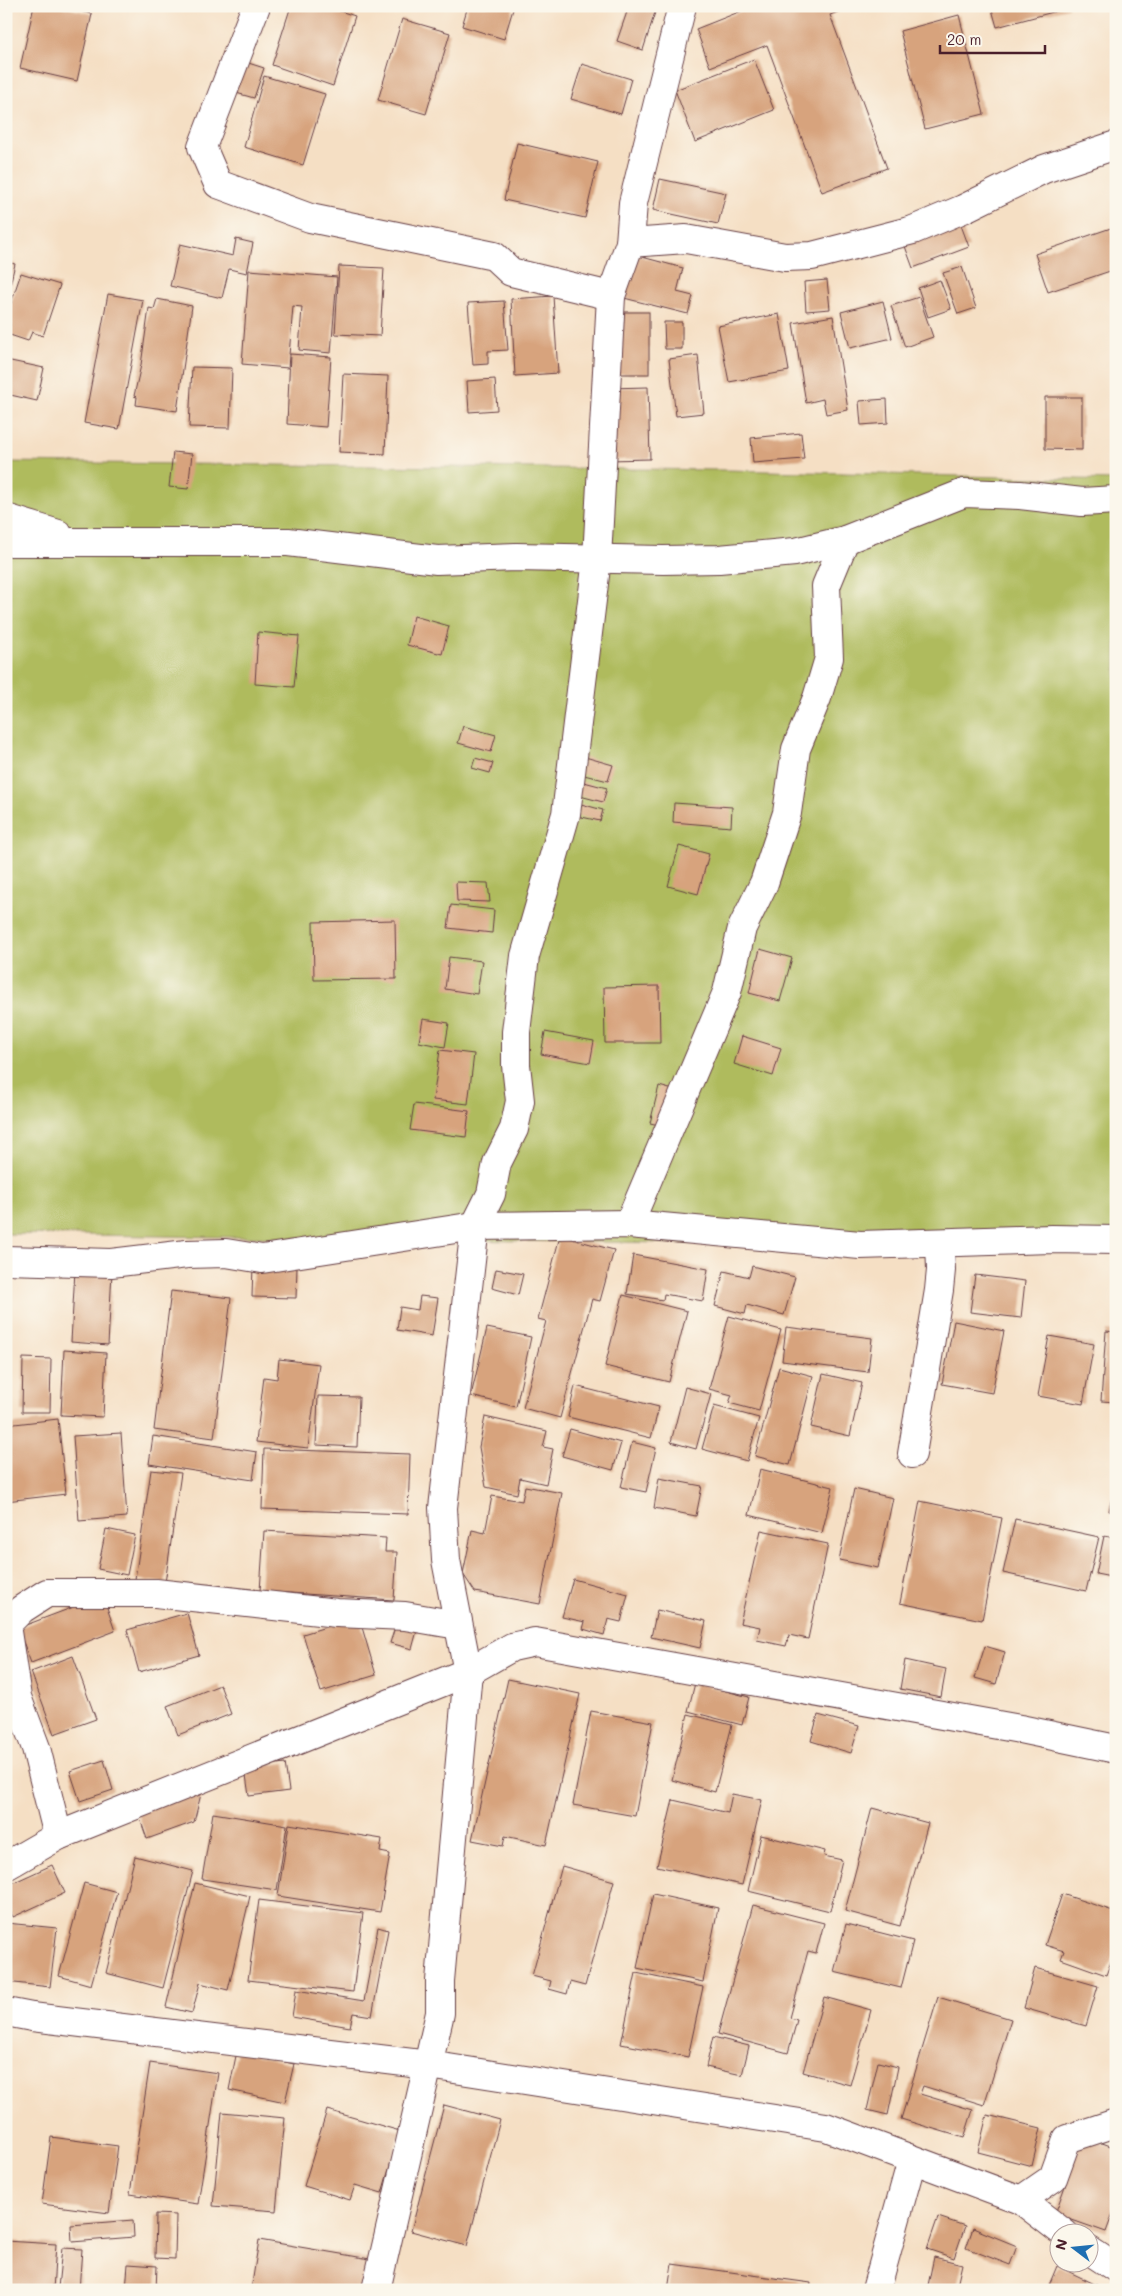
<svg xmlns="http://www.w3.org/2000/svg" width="1122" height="2296" viewBox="0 0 1122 2296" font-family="Mali,sans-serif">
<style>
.green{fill:#afbb5d;stroke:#7c6d44}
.building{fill:#d7a37d}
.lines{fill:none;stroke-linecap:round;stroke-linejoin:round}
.minor-casing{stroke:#643c42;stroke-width:30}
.minor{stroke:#fff;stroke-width:28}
</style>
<rect width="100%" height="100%" fill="#fbf7ec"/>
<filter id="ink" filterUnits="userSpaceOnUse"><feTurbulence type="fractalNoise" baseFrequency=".02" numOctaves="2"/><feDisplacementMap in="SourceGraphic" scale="10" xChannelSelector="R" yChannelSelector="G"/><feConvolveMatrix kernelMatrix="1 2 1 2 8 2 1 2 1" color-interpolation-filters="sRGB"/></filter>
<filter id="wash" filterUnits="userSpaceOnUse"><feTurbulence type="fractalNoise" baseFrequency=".0096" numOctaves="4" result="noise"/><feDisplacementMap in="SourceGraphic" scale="20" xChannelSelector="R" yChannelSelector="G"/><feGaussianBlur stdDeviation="1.12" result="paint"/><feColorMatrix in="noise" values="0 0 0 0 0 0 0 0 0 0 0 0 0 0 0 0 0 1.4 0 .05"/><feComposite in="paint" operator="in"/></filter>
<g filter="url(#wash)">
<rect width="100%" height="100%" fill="#f5dfc4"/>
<path class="green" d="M6,462l722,8 388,10v769l-1110,-15z"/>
<g id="blocks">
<g class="building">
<path d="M34,6h25l33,8 -15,67 -57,-13z"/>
<path d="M291,6h34l30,10 -22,70 -61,-21z"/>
<path d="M468,6h46l-10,33 -42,-13z"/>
<path d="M629,6h28l-14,44 -26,-9z"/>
<path d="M754,6h99l-23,9 57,153 -65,24 -55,-147 -57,22 -14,-38z"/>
<path d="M991,6h77v2l-71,19z"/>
<path d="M959,15l25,99 -59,15 -25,-98z"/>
<path d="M402,19l48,14 -24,81 -48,-14z"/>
<path d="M754,59l20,51 -79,32 -20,-52z"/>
<path d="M239,60l25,8 -10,30 -25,-7z"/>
<path d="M582,64l49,15 -10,35 -50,-15z"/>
<path d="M264,76l61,18 -22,71 -59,-18z"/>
<path d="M517,143l81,19 -13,56 -81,-18z"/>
<path d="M660,179l66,14 -8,31 -65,-14z"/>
<path d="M958,217l11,30 -56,21 -11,-30z"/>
<path d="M1111,228l5,12v29l-68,23 -13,-38z"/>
<path d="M236,239l17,4 -6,30 -18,-4 -7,29 -52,-12 10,-42 53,12z"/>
<path d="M631,254l52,14 -6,24 16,4 -5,18 -68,-17z"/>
<path d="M6,262l9,2 -8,34h-1z"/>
<path d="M339,266l45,2 -4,68 -45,-2z"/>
<path d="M962,267l14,41 -18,6 -15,-41z"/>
<path d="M249,270l88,7 -6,76 -32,-3 3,-43 -9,-1 -5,62 -46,-4z"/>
<path d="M21,273l39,12 -17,51 -11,-4 -4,9 -21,-7 3,-10 -4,-1v-5z"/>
<path d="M827,280l3,29 -24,2 -2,-29z"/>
<path d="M940,280l11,29 -23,8 -10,-29z"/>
<path d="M108,294l35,6 -24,129 -35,-6z"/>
<path d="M553,296l5,77 -43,3 -4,-77z"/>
<path d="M919,297l14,40 -28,10 -14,-41z"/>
<path d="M157,299l35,7 -15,105 -41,-6 1,-8 -3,-1 7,-31 8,-57 5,1z"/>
<path d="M504,301l4,49 -20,1v13l-15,1 -5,-62z"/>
<path d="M883,301l9,37 -42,10 -9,-36z"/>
<rect x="612" y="312" width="37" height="62"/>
<path d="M779,314l10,57 -60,11 -11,-56z"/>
<path d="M833,316l15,94 -22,4 -3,-15 -17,4 -13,-80z"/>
<path d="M664,322h18v27h-17z"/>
<path d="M290,354l41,3 -5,70 -39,-3z"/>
<path d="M698,355l6,58 -28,3 -7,-57z"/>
<path d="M6,360l38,8 -7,33 -31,-7z"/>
<path d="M192,367l40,1 -2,60 -41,-1z"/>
<path d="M343,374l45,2 -3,78 -46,-2z"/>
<path d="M495,379l2,31 -28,2 -2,-31z"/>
<path d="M648,387l2,72 -41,1 -1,-72z"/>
<path d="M1045,397h37v53l-37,-1z"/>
<path d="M887,399l1,24 -27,2 -2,-24z"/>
<path d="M801,433l3,26 -51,4 -2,-25z"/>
<path d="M173,452l19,2 -4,35 -19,-2z"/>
<path d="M414,616l35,10 -7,28 -35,-9z"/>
<path d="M258,632l41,4 -5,51 -39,-3z"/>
<path d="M463,726l33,9 -5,17 -33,-9z"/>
<path d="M585,757l28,8 -5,16 -28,-7z"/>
<path d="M475,758l18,5 -3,10 -18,-5z"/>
<path d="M580,781l27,7 -4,14 -27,-7z"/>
<path d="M674,803l58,4 -1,20 -58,-5z"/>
<path d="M581,804l22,6 -3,11 -23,-5z"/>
<path d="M679,846l30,8 -11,40 -30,-8z"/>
<path d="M456,882l32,1 2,19 -33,-1z"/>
<path d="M451,905l43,5 -2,23 -44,-5z"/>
<path d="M395,920l1,59 -82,1 -1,-58z"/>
<path d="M760,949l32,9 -12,43 -31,-8z"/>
<path d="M449,957l33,4 -5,33 -32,-5z"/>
<path d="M659,986l1,57h-55l-1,-56z"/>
<path d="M423,1019l26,4 -4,24 -26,-5z"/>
<path d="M545,1032l49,9 -4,22 -49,-9z"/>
<path d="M742,1036l39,12 -8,28 -39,-12z"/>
<path d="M440,1050l34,4 -6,50 -35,-4z"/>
<path d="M659,1086l18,5 -9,36 -18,-4z"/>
<path d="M414,1104l55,7 -3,26 -56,-7z"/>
<path d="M560,1236l54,14 -14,51 -8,-2 -32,119 -37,-10 23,-87 -8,-2z"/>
<path d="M633,1255l75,14 -5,32 -39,-7 -1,6 -36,-6z"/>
<path d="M253,1265l44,2 -1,31 -44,-1z"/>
<path d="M752,1266l43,11 -11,38 -37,-10 -2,9 -30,-8 9,-35 25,6z"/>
<path d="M496,1269l27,5 -5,21 -26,-7z"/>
<path d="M75,1270l37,2 -4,73 -37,-3z"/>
<path d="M975,1275l50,6 -4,37 -51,-6z"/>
<path d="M171,1291l60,7 -17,140 -60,-8z"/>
<path d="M623,1295l64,16 -18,71 -64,-16z"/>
<path d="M420,1296l18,2 -6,38 -35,-6 3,-23 18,3z"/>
<path d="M729,1316l52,14 -22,81 -30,-8 3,-8 -23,-6z"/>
<path d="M954,1321l50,10 -12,62 -50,-9z"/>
<path d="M786,1327l86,11 -4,34 -86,-11z"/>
<path d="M487,1328l44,9 -15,70 -45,-11z"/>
<path d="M1106,1331l10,1v70l-15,-1z"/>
<path d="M1049,1336l45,8 -11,60 -45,-8z"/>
<path d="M64,1350l42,3 -3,64 -42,-2z"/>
<path d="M23,1358l28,1 -1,53h-28z"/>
<path d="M279,1359l40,5 -11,84 -52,-6 8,-65 13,2z"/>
<path d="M779,1367l34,9 -23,89 -35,-9z"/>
<path d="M823,1374l39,9 -12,53 -39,-9z"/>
<path d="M575,1386l84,21 -8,31 -83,-21z"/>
<path d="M685,1387l26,7 -15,55 -25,-7z"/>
<path d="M318,1396l41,1 -2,50 -41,-2z"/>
<path d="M714,1406l45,12 -12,43 -45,-12z"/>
<path d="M485,1417l62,14 -4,16 10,2 -7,35 -26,-6 -3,16 -31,-7 -7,-40z"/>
<path d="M58,1419l8,75 -60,7v-76z"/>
<path d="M570,1429l51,14 -8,27 -51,-14z"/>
<path d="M121,1433l6,84 -48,4 -6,-85z"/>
<path d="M153,1436l104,16 -4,28 -104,-16z"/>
<path d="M632,1442l24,6 -10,44 -25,-5z"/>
<path d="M264,1449l146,5 -2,60 -146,-5z"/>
<path d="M760,1469l73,18 -11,46 -73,-18z"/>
<path d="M151,1470l30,3 -16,110 -30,-4z"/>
<path d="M659,1478l43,8 -6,30 -42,-8z"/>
<path d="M1115,1483h1v29l-7,-1z"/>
<path d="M525,1486l37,7 -22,111 -65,-12 -12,-18 9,-44 13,3 7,-37 30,5z"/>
<path d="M854,1489l39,9 -15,70 -39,-8z"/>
<path d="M920,1501l82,17 -20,102 -82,-17z"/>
<path d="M1015,1519l84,18 -13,54 -83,-18z"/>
<path d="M106,1529l29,6 -8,40 -29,-6z"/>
<path d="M761,1530l67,14 -20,95 -19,-4 -3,11 -29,-6 3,-13 -20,-4z"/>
<path d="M264,1531l122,7 -1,14h12l-3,48 -134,-9z"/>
<path d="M1104,1536l12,2v40l-20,-4z"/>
<path d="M573,1579l55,15 -7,28 -13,-3 -4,16 -21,-6 2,-7 -23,-5z"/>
<path d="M103,1596l12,35 -84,32 -13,-35z"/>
<path d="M657,1610l49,11 -6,27 -49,-11z"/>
<path d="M187,1613l12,42 -60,17 -12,-42z"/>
<path d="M359,1617l17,58 -55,17 -18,-58z"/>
<path d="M397,1621l21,6 -6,22 -22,-6z"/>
<path d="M985,1646l20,6 -9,32 -21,-6z"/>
<path d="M73,1656l23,63 -42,15 -23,-62z"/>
<path d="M905,1660l41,9 -5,28 -41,-8z"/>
<path d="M508,1679l72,15 -34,151 -41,-9 -2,10 -31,-6z"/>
<path d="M695,1683l54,14 -7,28 -54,-14z"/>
<path d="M220,1685l11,29 -53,21 -11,-29z"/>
<path d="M591,1711l62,11 -18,94 -62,-11z"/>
<path d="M688,1714l44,11 -17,67 -43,-12z"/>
<path d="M818,1715l41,11 -8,27 -40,-12z"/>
<path d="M104,1760l9,30 -33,11 -10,-30z"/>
<path d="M285,1763l4,28 -40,5 -4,-28z"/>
<path d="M202,1790l-8,32 -47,17 -9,-26z"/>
<path d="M732,1794l30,6 -20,85 -85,-19 16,-66 55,13z"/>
<path d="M872,1808l56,15 -28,103 -55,-15z"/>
<path d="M213,1813l74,12 -10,65 -75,-11z"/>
<path d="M289,1824l93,15 -2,13 10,2 -10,58 -102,-16z"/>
<path d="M761,1835l64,16 -1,5 18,4 -12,51 -82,-20z"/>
<path d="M135,1856l58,15 -30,117 -57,-15z"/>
<path d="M52,1865l13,28 -52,24 -7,-15v-16z"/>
<path d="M562,1866l52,15 -29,105 -15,-4 -3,12 -18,-5 2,-8 -19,-5z"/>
<path d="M84,1883l33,9 -26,93 -32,-9z"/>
<path d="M195,1883l55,13 -22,94 -28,-7 -8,30 -26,-6z"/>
<path d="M653,1894l65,14 -15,74 -66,-14z"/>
<path d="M1062,1894l54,18v36l-10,27 -45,-16 3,-8 -19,-6z"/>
<path d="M259,1900l104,13 -10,79 -105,-12z"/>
<path d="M753,1905l71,18 -8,30 -8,-2 -18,67 7,2 -9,33 -70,-19z"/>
<path d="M6,1923l51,5 -7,59 -44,-5z"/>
<path d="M846,1924l67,17 -12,47 -67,-16z"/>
<path d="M378,1927l10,3 -16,86 -19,-3 -3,14 -58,-10 4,-27 68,11z"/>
<path d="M1035,1968l63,18 -12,40 -62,-18z"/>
<path d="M636,1973l67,14 -15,70 -67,-13z"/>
<path d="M824,1997l47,13 -21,75 -47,-13z"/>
<path d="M938,1997l73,22 -27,86 -61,-19 -3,8 53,16 -9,28 -63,-19z"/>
<path d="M713,2037l36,9 -7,29 -36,-8z"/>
<path d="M237,2051l57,13 -9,38 -56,-12z"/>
<path d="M878,2062l20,5 -10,48 -21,-5z"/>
<path d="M150,2063l68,10 -20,131 -68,-10z"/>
<path d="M444,2105l56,15 -33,126 -56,-15z"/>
<path d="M327,2110l73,21 -18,62 -27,-8 -5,15 -46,-14z"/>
<path d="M222,2112l63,6 -9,93 -63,-5z"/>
<path d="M987,2115l54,13 -9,38 -54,-14z"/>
<path d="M1083,2136l33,12v57l-10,27 -51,-18z"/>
<path d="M51,2137l67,9 -9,67 -67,-9z"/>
<path d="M156,2214l20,1 -1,44 -20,-1z"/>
<path d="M938,2217l27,9 -11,32 -27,-9z"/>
<path d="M133,2220l1,17 -62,5 -1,-17z"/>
<path d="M973,2228l44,18 -7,19 -44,-17z"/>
<path d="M259,2240l111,19 -5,31h-114z"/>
<path d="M6,2241l50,3 -3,46h-47z"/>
<path d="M62,2248l20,1 -3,41 -21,-2z"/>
<path d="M934,2257l28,7 -6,26h-29z"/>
<path d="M128,2264l29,2 -1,24h-30z"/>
<path d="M672,2264l139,19 -1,7h-142z"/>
<path d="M1057,2266l50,24h-60z"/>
</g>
</g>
</g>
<g filter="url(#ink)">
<use href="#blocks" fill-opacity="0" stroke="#643c42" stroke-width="1"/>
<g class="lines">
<defs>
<g id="minor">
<path d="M256,6l-54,141 16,37 92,34 184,38 17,16 100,24"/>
<path d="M630,243l56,-4 99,18 27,-1 101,-26 50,-21 81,-40 72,-24"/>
<path d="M6,518l52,16"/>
<path d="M6,542h282l149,18 79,-3 147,3 56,-1 76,-7 50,-12 119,-47 56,2 62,7 34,-2"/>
<path d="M629,1224l98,-232 15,-64 22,-45 23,-70 9,-64 21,-51 12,-40 -3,-72 19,-46"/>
<path d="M6,1260l105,3 76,-9 39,-1 36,6 213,-33 154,-2 231,21 192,-6 64,1"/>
<path d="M912,1454l27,-164 2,-20 -1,-27"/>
<path d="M58,1836l-22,-88 -19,-51 -11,-72 16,-16 25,-16h109l181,20 68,3 53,9"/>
<path d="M6,1866l52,-30 410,-164 44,-25 23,-5 485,87 96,20"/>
<path d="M6,2012l26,5 397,48 397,62 195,73 44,34"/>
<path d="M1021,2200l32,-22 14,-39 49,-16"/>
<path d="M1090,2251l26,17"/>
<path d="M376,2290l64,-277v-32l28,-309 -22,-112 -3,-52 32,-282 16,-32 6,-31 17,-34 6,-28 -4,-36v-33l9,-76 41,-142 31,-255 14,-263 19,-53 3,-40 49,-197"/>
<path d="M876,2290l36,-130"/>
</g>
</defs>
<use href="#minor" class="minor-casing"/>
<use href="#minor" class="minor"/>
</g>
</g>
<rect width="1122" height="2296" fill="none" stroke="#fbf7ec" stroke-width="25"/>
<g transform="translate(1074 2248) rotate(286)"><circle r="24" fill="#fbf7ec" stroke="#b4a19f"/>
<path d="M0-4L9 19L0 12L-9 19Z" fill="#1f6fb2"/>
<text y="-8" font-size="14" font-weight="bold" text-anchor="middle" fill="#4a1f2b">N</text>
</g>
<path d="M940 45v8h105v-8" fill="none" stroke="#4a1f2b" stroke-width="2.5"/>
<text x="947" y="45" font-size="15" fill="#4a1f2b" stroke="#fbf7ec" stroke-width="4" paint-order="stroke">20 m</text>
</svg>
